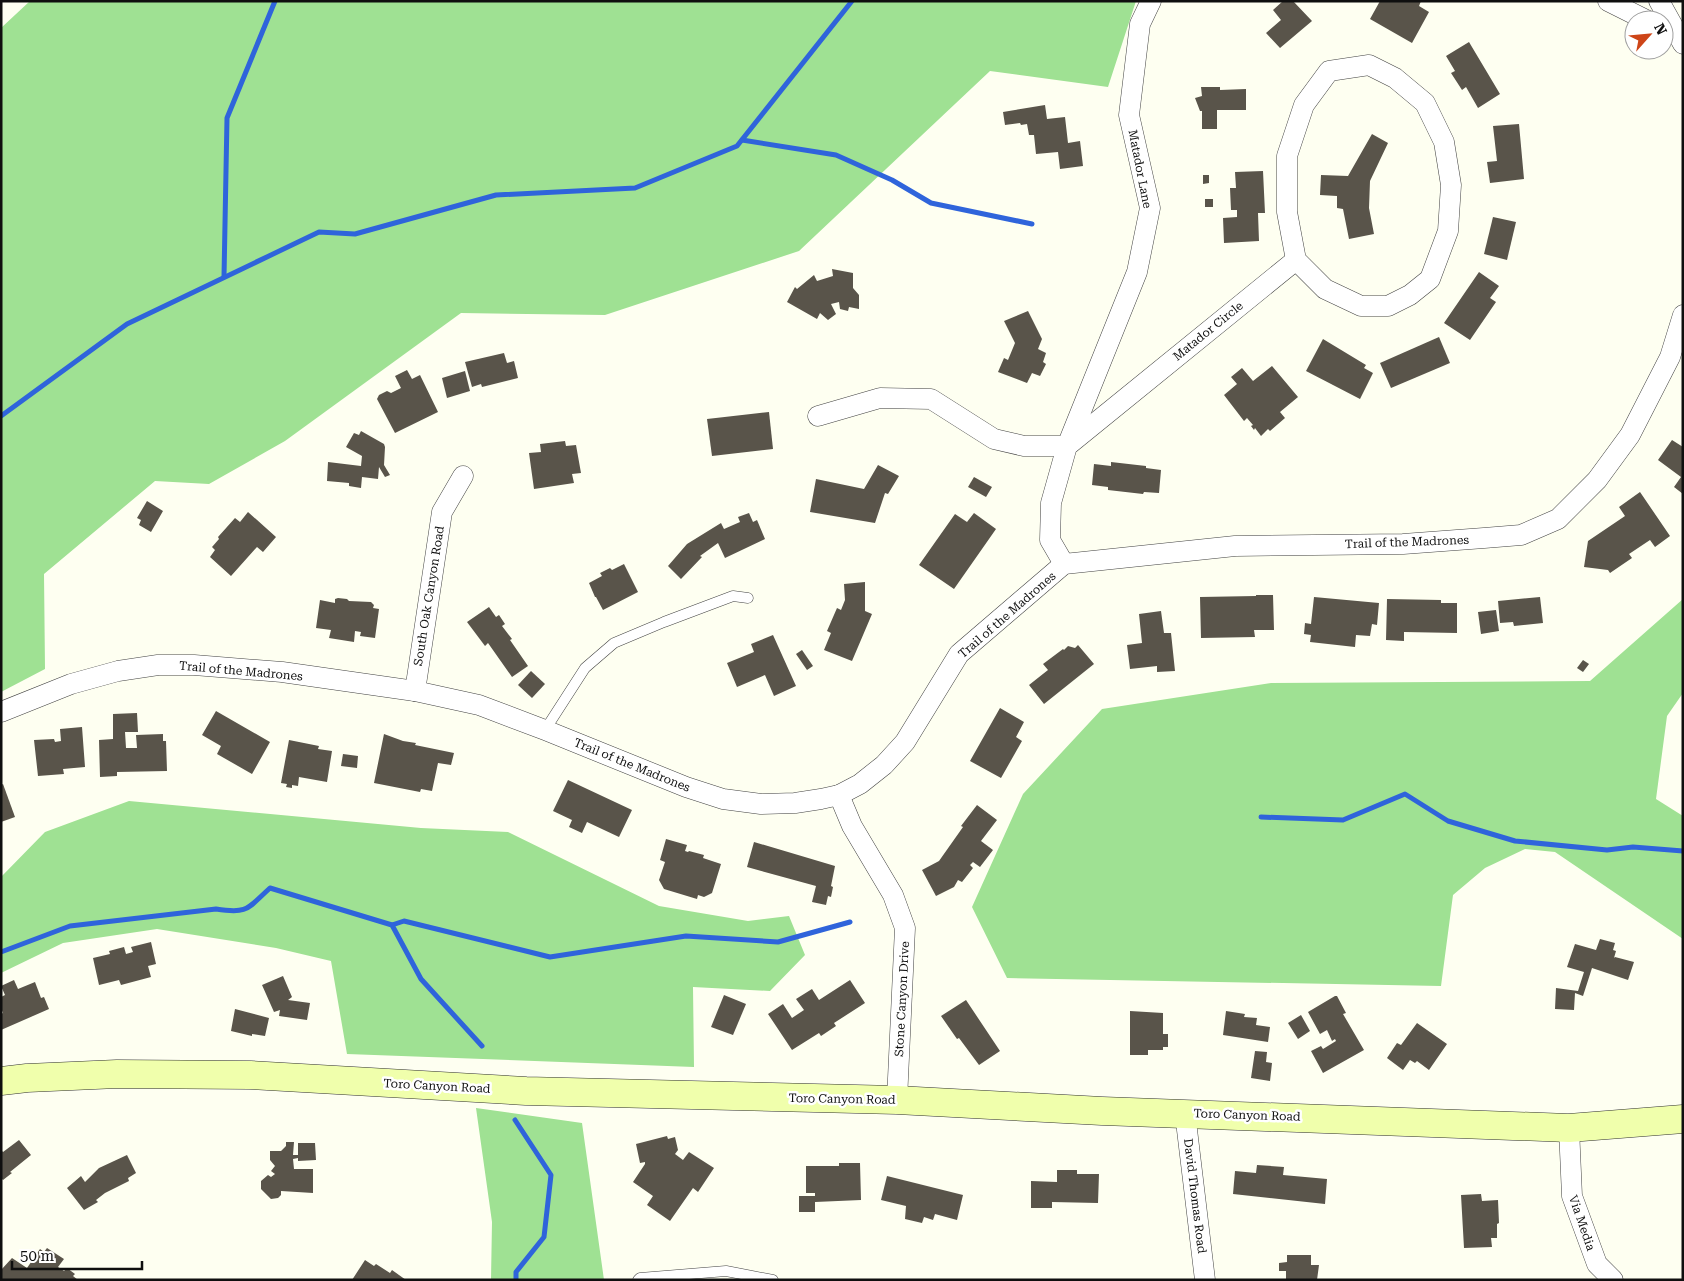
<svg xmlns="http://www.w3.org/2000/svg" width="1684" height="1281" viewBox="0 0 1684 1281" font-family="'Roboto Serif',serif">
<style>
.forest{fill:#9fe193}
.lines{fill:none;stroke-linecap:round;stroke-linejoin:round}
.stream{stroke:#2f64db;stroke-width:5}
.building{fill:#59544a}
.lane-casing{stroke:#424242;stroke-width:11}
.street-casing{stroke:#424242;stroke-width:21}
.secondary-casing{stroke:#313131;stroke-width:29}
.lane{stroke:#fff;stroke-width:10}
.street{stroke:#fff;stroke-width:20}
.secondary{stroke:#f0ffac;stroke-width:28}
.labels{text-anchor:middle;stroke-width:5;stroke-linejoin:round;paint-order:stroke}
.street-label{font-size:12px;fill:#0f0f0f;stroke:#fff}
</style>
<rect width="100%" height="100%" fill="#fefff1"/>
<g class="forest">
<path d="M30,1h1106l-28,86 -118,-16 -191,180 -194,64 -144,-2 -176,128 -76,43 -54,-3 -111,93 1,95 -44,23v-664z"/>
<path d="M1683,599v94l-16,23 -11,83 27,17v123l-128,-87 -30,-3 -40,19 -32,27 -12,91 -434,-8 -35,-71 51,-113 79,-85 169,-26 319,-2z"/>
<path d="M129,801l292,27 87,4 151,74 89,15 41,-5 16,39 -35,36 -77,-4 1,80 -347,-13 -16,-93 -55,-13 -119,-19 -94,14 -62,30v-96l44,-45z"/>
<path d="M476,1108l106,15 22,157h-113l1,-58z"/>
</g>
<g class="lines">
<g class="stream">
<path d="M742,140l94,15 56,25 39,23 101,21"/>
<path d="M224,277l3,-159 48,-117"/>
<path d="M1,416l126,-92 192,-92 36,2 141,-39 139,-7 102,-42 115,-145"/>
<path d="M1261,817l82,3 62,-26 43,27 67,20 92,9 26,-3 50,4"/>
<path d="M392,925l12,-4 146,36 136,-21 92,6 72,-20"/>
<path d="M1,952l69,-26 146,-17c32,5 31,0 54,-21l122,37 29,54 61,67"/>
<path d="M515,1120l36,55 -7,62 -28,35v8"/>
</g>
</g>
<g class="building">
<path d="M1283,1h10l19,20 -32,27 -14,-15 15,-13 -8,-10z"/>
<path d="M1380,1h41l-2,5 10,6 -17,31 -42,-24z"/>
<path d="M1469,42l31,52 -22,14 -12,-21 -4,3 -11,-17 4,-2 -9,-15z"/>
<path d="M1201,87h19v3l26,-1v21h-29v19h-15v-18h-2l-5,-13 7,-2z"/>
<path d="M1045,105l2,14 18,-2 3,26 12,-2 3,25 -23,3 -2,-17 -22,2 -2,-19h-5l-2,-11 -6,1 -1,-2 -15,2 -2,-13z"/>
<path d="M1519,124l5,55 -34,4 -3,-21 10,-1 -4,-35z"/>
<path d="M1372,134l16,9 -18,38 -1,27 5,26 -25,5 -6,-30 -6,-1v-12l-17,-1 1,-20 27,1z"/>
<path d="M1263,171l2,42h-7l1,28 -35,2 -1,-25 14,-1v-7h-6l-1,-22h6l-1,-16z"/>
<path d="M1203,175h6v8l-6,1z"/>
<rect x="1205" y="199" width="8" height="8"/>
<path d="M1493,217l23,5 -9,38 -23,-6z"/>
<path d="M832,269l21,4v15l6,7v14l-10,-2 -1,4 -8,-2 -1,-7 -8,2 5,10 -8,6 -8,-7 -3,6 -30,-17 8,-15 2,2 17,-14 3,6 16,-5z"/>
<path d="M1479,272l20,14 -9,12 6,4 -26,38 -26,-17z"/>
<path d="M1028,311l14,28 -4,10 8,4 -3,9 3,2 -6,12 -8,-3 -5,10 -29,-11 6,-14 4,2 7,-17 -11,-22z"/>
<path d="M1439,337l11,26 -59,25 -11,-25z"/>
<path d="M1323,339l43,26 -2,3 9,5 -13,26 -54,-28z"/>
<path d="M504,353l3,10 7,-2 4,17 -36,9 -1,-3 -9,3 -7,-25z"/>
<path d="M1272,366l26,31 -18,15 5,6 -15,13 -2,-2 -7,7 -6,-8 -1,2 -3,-4 2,-1 -6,-7 -3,3 -20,-26 13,-11 -6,-7 11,-9 11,13z"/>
<path d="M407,370l5,9 8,-4 18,37 -43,21 -18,-34 2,-4 8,-4 4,2 10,-5 -6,-12z"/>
<path d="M465,371l5,20 -23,7 -5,-20z"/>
<path d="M769,412l4,37 -61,7 -5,-37z"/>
<path d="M361,431l23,13 1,3 -1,18 6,10 -5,2 -6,-10 -1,12 -16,-2 -1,11 -12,-2v-3l-22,-2 1,-19 33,4 1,-10 -16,-9 8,-14 5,2z"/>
<path d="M1672,440l11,7v47l-9,-7 7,-10 -23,-17z"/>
<path d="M565,441l1,5 10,-1 5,28 -9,1 2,9 -40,6 -5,-36 12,-1 -1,-8z"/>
<path d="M1111,462l35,4v2l15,2 -2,23 -15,-1 -1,2 -35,-4v-3l-16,-2 2,-21 17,2z"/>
<path d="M878,465l21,11 -11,18 -3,-1 -10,30 -65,-11 6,-33 48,10z"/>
<path d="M974,477l18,10 -6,10 -18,-10z"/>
<path d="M1640,492l30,44 -15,11 -5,-7 -21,14 3,4 -22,15 -2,-3 -24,-3 4,-26 37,-25 -6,-9z"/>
<path d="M147,501l16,10 -12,21 -12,-7 2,-5 -4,-2z"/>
<path d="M248,512l28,25 -13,15 -6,-5 -26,29 -21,-19 5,-7 -3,-3 7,-8 -1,-2 17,-19 5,4z"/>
<path d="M749,513l4,9 4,-2 8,19 -40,19 -7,-15 -18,13 2,1 -21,22 -13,-13 19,-22 34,-21 3,6 16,-7 -2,-5z"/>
<path d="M974,513l22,16 -42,60 -35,-24 36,-51 12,8z"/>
<path d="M624,564l14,28 -35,18 -7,-13h-1l-6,-14 13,-7 -2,-3 10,-5 2,2z"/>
<path d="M865,582v29l7,3 -20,47 -28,-11 7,-17 -4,-2 10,-23 4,2 4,-10 -1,-16z"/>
<path d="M1256,595h17l1,35h-20l1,7 -54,1 -1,-41 56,-1z"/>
<path d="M1314,597l65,6 -2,22 -5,-1 -2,12 -14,-1 -1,12 -45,-5 1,-7 -7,-1 1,-11 6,1z"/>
<path d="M1540,597l3,26 -29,3 -1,-4 -13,1 -2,-22z"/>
<path d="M338,598l9,1 2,2 22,1 3,3 -1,3 6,1 -4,29 -15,-2 1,-4 -6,-1 -1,11 -25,-4 2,-8 -15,-2 4,-28 15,3v-4z"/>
<path d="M1387,599l54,1v3h16v30l-53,-1v9l-18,-1z"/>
<path d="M489,607l7,10 3,-2 6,9 -3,2 10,13 -2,1 18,26 -16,11 -24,-34 -3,3 -18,-24z"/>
<path d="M1496,610l3,21 -18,3 -3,-22z"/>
<path d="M1161,611l3,22h7l4,38 -18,1v-6l-27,3 -3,-24 15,-2 -3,-29z"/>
<path d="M773,635l23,51 -22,10 -9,-21 -28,12 -10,-24 27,-11 -3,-8z"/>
<path d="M1078,645l16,19 -50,40 -15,-19 19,-15 -5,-6 20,-15 1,1 4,-4 7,2z"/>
<path d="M802,650l11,16 -6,4 -11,-16z"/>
<path d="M1583,660l6,4 -6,8 -6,-4z"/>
<path d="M531,671l14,13 -13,14 -14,-13z"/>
<path d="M1000,708l24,14 -8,15 6,4 -21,37 -31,-17z"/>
<path d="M216,711l54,31 -18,32 -35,-20 4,-8 -19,-11z"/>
<path d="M137,713l1,19h-13l1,16h11l-1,-13 27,-1v7h3l1,30 -50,1v4l-17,1 -1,-37 14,-1v-25z"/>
<path d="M82,727l3,40 -22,2 1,5 -26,2 -4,-36 20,-1 1,3 6,-1 -1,-12z"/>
<path d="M384,734l19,7 13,2 -1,2 39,8 -3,12 -13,-2 -6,28 -11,-2 -1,3 -46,-9z"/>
<path d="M289,740l30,6 -1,3 14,2 -5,31 -28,-5 -1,9 -6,-1v3l-6,-1 1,-3 -6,-1z"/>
<path d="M343,754l15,2 -1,12 -16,-2z"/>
<path d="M568,780l64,30 -13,27 -32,-15 -5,11 -13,-6 3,-7 -19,-9z"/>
<path d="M3,784l12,33 -14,5v-37z"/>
<path d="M977,805l20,15 -16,21 12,9 -13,17 -7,-5 -3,3 3,3 -11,14 -4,-2 -4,7 -18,9 -14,-26 17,-9 24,-34 -2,-1z"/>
<path d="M666,839l21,6 -2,6 3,1 1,-1 15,4 -1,3 18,6 -9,29 -8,4 -6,-2 -1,4 -33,-10 -5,-9 6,-18 -5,-2z"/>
<path d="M754,842l81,24 -4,20 2,1 -2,10 -3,-1 -2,9 -14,-3 4,-16 -69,-19z"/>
<path d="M1600,939l15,4 -2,7 3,1 -2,7 1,-1 19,5 -6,18 -36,-12 -9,28 -8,-3 -1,17 -19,-1 1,-21 22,3 6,-19 -17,-5 8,-23 21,6z"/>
<path d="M151,942l5,22 -8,2 3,11 -30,8 -2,-5 -20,5 -6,-27 17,-4 -1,-3 15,-4 2,7 7,-2 -2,-5z"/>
<path d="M283,976l9,21 -4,3 22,3 -3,17 -28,-4 1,-6 -6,2 -12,-27z"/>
<path d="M14,980l4,9 17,-7 6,16 3,-1 5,12 -48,21v-16l2,-1 -2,-5v-11l4,-2 -4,-9z"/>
<path d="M850,980l15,23 -31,20 2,3 -15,10 -2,-3 -27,17 -24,-36 15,-10 9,14 12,-8 -8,-11 16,-10 7,11z"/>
<path d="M724,995l22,9 -13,31 -22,-8z"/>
<path d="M1335,996h2l9,17 -3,1 21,36 -41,23 -12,-22 10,-5 2,3 13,-8 -1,-2 -3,2 -5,-11 -7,4 -12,-22z"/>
<path d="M966,1000l34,51 -21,14 -20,-27 -2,1 -16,-23z"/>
<path d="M235,1009l34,9 -4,18 -13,-2v2l-21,-5z"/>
<path d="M1130,1011l33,2v21h5v13h-5v3h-15v5h-18z"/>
<path d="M1226,1011l19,3 -1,3 13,1 -1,7 14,2 -2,15 -45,-7z"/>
<path d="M1301,1015l9,16 -12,8 -10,-16z"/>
<path d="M1417,1023l30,21 -18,26 -12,-9 -2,2 -5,-3 -7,10 -16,-12 10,-15 4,2z"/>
<path d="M1255,1051l12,1 -1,10 6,1 -2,18 -19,-3z"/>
<path d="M667,1136l1,3 7,-2 3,13 -3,4 8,6 6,-8 25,16 -16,24 -5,-4 -23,33 -23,-16 6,-9 -20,-14 12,-18v-2l-5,1 -4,-19z"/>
<path d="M19,1140l12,15 -21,17 2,1 -9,7 -2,-2v-28l2,2z"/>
<path d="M286,1142h8l-1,13h5v-12h17l1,17 -18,1v-3l-5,1 1,10h19v24l-32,-2v4l-3,3 -7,1 -10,-10v-8l7,-6 3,2 4,-3 -4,-3 4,-5 -5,-6v-9h11l5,-5z"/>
<path d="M127,1155l9,18 -8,5 1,3 -24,12 -9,7 2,2 -14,8 -17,-22 14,-12 4,6 14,-14z"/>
<path d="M839,1163h21l1,37 -46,2v10h-16v-16h16v-3h-9v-27h33z"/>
<path d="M1257,1165l27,2 -1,8 44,4 -2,25 -92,-10 2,-23 21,2z"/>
<path d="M1057,1170h20v4h22l-1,29 -46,-1v6h-21v-27l26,1z"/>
<path d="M887,1176l76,19 -6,25 -22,-6 -2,6 -9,-3 -2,6 -17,-4 1,-13 -25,-6z"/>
<path d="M1481,1194l1,7 16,-1 1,23 -2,1v14h-6l1,9 -28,1 -3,-53z"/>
<path d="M47,1248l17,11 -6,8 6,4 3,-3 8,6 -2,2 5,4h-77v-10l11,-12 15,10 13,-19 4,3z"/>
<path d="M1287,1255h24v10h8l-2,15h-31v-9h-7v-8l8,-1z"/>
<path d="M365,1260l9,6 2,-2 14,9 2,-3 14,10h-54z"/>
</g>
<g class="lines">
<defs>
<g id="lane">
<path d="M545,730l40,-62 29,-25 50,-21 69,-26 15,2"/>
<path d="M638,1280l2,-2 86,-7 47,9"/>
</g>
<g id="street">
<path d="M1608,1l38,19"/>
<path d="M1659,1l24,43"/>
<path d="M1369,65l26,13 30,25 19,39 7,43 -3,46 -18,48 -20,16 -22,11h-27l-36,-17 -29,-29 -9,-48v-56l17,-51 25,-34z"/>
<path d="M818,416l62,-18 51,1 63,40 30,7h43l70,-174 13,-64 -21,-93 11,-91 11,-23"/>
<path d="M1064,564l-14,-24 1,-37 16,-57 229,-186"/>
<path d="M415,691l27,-179 21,-36"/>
<path d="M1,712l70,-28 47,-13 40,-6h36l88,7 133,19 64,14 66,25 141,57 37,12 38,5 34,-1 26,-4 18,-4 21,-11 24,-19 21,-23 54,-88 105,-90 171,-18 168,-2 81,-6 37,-3 37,-16 39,-39 33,-45 40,-78 13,-42"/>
<path d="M839,795l13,31 41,69 12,33 -8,172"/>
<path d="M1185,1113l20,167"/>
<path d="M1569,1128l3,68 25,68 16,16"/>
</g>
<path id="secondary" d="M1,1081l26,-3 90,-4 133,1 276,16 371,9 205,11 467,17 114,-9"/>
</defs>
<use href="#lane" class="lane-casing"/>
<use href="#street" class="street-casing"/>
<use href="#secondary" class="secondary-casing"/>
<use href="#lane" class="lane"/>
<use href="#street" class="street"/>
<use href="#secondary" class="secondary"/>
</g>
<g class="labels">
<g class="street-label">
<text transform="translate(1140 169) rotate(79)" y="4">Matador Lane</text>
<text transform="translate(1208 331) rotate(-39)" y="4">Matador Circle</text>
<text transform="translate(1407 542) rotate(-2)" y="4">Trail of the Madrones</text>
<text transform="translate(429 596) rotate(-81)" y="4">South Oak Canyon Road</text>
<text transform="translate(1007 615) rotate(-41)" y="4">Trail of the Madrones</text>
<text transform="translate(241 671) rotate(5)" y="4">Trail of the Madrones</text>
<text transform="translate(632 765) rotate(22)" y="4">Trail of the Madrones</text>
<text transform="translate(902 999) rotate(-87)" y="4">Stone Canyon Drive</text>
<text transform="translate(437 1086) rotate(3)" y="4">Toro Canyon Road</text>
<text transform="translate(842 1099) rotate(1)" y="4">Toro Canyon Road</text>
<text transform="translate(1247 1115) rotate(2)" y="4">Toro Canyon Road</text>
<text transform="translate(1195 1196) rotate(83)" y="4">David Thomas Road</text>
<text transform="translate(1582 1223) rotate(71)" y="4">Via Media</text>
</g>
</g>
<rect width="1684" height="1281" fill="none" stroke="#0f0f0f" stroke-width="5"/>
<g transform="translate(1649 35) rotate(63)"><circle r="24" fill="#ffffff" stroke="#9f9f9f"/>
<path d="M0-4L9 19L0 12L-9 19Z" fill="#ce4518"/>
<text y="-8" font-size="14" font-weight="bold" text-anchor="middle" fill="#0f0f0f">N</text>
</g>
<path d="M12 1261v8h130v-8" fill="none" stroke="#0f0f0f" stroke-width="2.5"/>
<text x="20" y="1261" font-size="15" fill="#0f0f0f" stroke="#ffffff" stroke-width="4" paint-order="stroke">50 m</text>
</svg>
